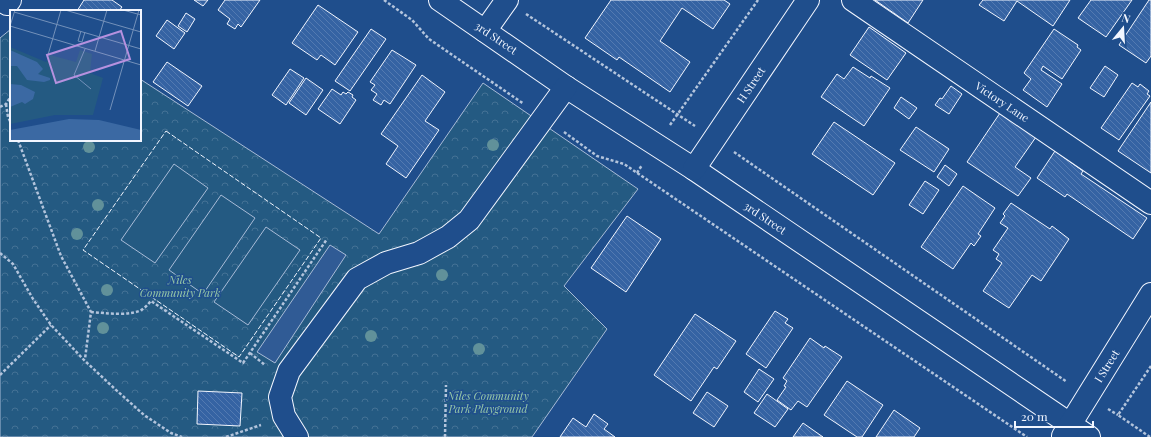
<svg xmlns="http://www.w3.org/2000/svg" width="1151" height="437" viewBox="0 0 1151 437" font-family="'Playfair Display',serif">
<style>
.park{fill:url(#park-crowns);stroke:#a8bbd7}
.pitch{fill:#245a82;stroke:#a8bbd7}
.parking{fill:#305b95;stroke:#a8bbd7}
.building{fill:url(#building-back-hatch);stroke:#f2f6ff}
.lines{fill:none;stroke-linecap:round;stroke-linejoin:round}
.minor-casing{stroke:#f2f6ff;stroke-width:24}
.path{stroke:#b3c4dc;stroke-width:2.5;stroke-dasharray:3 2;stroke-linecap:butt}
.minor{stroke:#1f4e8c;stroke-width:22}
.fence{stroke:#f2f6ff;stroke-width:1;stroke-dasharray:5 2;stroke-linecap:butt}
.tree{fill:#61919a}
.labels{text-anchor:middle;stroke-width:3;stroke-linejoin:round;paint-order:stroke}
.street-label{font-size:11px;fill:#f2f6ff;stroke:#1f4e8c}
.park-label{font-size:11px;font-style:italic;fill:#97c8a6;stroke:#1f4e8c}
.inset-road{fill:none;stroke:#7391ba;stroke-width:1}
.view{fill:#b691df;fill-opacity:0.15;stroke:#b691df;stroke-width:2}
.inset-edge{fill:none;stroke:#f2f6ff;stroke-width:2}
</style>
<defs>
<pattern id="park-crowns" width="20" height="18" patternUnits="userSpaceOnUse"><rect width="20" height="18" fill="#245a82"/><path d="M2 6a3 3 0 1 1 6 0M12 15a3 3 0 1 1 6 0" fill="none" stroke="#447295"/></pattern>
<pattern id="building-back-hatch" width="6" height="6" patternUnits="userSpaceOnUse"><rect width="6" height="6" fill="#3563a3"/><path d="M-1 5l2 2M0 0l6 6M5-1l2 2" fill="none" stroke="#537ab1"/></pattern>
</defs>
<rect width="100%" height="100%" fill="#1f4e8c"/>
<path class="park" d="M11,29v111h129v-61l239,155 104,-151 155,106 -74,97 43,43 -75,108h-532v-399z"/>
<g class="pitch">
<path d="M174,164l34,24 -53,75 -34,-23z"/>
<path d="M221,195l34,23 -52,76 -34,-24z"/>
<path d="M266,227l34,23 -52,75 -34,-23z"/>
</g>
<path class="parking" d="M330,245l16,10 -71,108 -18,-11z"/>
<g class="building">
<path d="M84,0h28l10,7 -3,4h-42z"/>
<path d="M194,0h14l-5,6z"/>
<path d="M225,0h35l-19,27 -3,-3 -3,5 -8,-5 3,-5 -12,-9z"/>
<path d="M611,0h113l6,4 -17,25 -31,-21 -22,33 30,21 -20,30 -51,-35 -2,3 -32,-22z"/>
<path d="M875,0h48l-15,23z"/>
<path d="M983,0h87l-17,26 -36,-25 -13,20 -25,-16z"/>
<path d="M1091,0h41l-26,37 -28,-19z"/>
<path d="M1149,0h2v56l-5,7 -27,-18z"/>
<path d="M318,5l40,27 -23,33 -14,-10 -4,5 -25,-17z"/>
<path d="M186,13l9,6 -8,13 -9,-6z"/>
<path d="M167,20l18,13 -11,16 -18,-13z"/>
<path d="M869,27l37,26 -19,27 -37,-25z"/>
<path d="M371,29l15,10 -36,52 -15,-10z"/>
<path d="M1054,29l24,16 -1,2 4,3 -19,29 -19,-13 -2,4 21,14 -15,23 -24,-17 8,-11 -7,-6z"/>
<path d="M392,50l24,15 -26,39 -6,-4 -3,5 -8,-5 4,-6 -6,-4 4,-5 -5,-3z"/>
<path d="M167,62l35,24 -14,20 -35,-24z"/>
<path d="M1105,66l13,9 -14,22 -14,-9z"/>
<path d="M853,67l17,11 1,-2 19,12 -26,38 -43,-29 16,-23 7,5z"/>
<path d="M290,69l14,9 -18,27 -14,-10z"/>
<path d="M422,75l23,17 -20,29 14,9 -33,48 -20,-14 12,-18 -17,-12z"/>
<path d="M306,78l17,12 -17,25 -17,-12z"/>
<path d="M1132,83l6,4 2,-3 9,7 -2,3 3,2 -31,44 -18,-12z"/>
<path d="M951,86l11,8 -13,20 -14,-9 5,-7 2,1z"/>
<path d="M332,89l9,6 2,-3 3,2 2,-2 5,3 -1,2 4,3 -16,24 -22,-15z"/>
<path d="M901,97l16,11 -8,11 -15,-11z"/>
<path d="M1151,102v71l-33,-22z"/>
<path d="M1000,113l36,24 -21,30 16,11 -13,18 -51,-34z"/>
<path d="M834,122l61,41 -22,32 -61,-41z"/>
<path d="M916,127l33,22 -15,23 -34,-22z"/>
<path d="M1055,151l28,20 -2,3 66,44 -14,21 -66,-45 -2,3 -28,-19z"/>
<path d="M945,165l12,9 -8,12 -12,-9z"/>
<path d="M925,181l14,9 -16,24 -14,-9z"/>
<path d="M963,186l32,22 -17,26 3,2 -7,10 -3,-3 -18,26 -32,-22z"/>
<path d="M1011,203l39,26 2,-3 17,13 -28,42 -9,-6 -23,33 -26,-17 19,-28 -6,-4 3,-5 -6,-4 15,-22 -8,-5 5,-7 -2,-2z"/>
<path d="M627,216l34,23 -35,53 -35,-24z"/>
<path d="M775,311l13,8 -3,4 8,5 -27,40 -20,-14z"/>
<path d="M695,314l41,27 -19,28 -3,-2 -23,34 -37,-26z"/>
<path d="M810,338l14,10 1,-2 17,11 -35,50 -9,-6 -7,9 -14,-10 9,-13 -2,-1 3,-5 -4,-3z"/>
<path d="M759,369l15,10 -16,23 -14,-10z"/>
<path d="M847,381l36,24 -21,32h-5l-33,-22z"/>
<path d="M198,391l44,2 -2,33 -43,-2z"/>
<path d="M707,392l21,14 -14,21 -21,-14z"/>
<path d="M767,394l21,15 -13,18 -21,-14z"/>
<path d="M894,410l26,18 -6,9h-38z"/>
<path d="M594,414l14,10 -4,5 11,8h-55l13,-19 13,9z"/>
<path d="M803,423l20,14h-30z"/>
</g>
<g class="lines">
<defs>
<g id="minor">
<path d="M440,0l126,87 128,82 395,268"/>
<path d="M853,0l298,203"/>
<path d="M7,4l3,-4"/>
<path d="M485,31l22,-31"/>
<path d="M694,169l114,-169"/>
<path d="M1063,436l88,-142"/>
<path d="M297,437l-13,-21 -4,-19 9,-26 68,-92 29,-16 33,-10 29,-16 21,-17 97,-133"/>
</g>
</defs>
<use href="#minor" class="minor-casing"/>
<g class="path">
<path d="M384,0l28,20 17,19 95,65"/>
<path d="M526,14l169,112"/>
<path d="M6,104l2,13 3,6"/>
<path d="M0,107l6,-3 5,-8"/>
<path d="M670,125l88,-125"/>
<path d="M564,132l33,24 27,8 403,273"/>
<path d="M18,140l43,116 30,56 -6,47"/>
<path d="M734,152l333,230"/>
<path d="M637,173l5,-8"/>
<path d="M0,253l13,11 20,35 18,26 33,35 31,29 29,26 27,18 11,4"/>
<path d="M91,312c14,1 43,5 53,-4 3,-2 5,-5 7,-7l92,62 84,-124"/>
<path d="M250,353l15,12"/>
<path d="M0,375l51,-50"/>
<path d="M1108,409l10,6"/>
<path d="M226,437l35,-12"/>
<path d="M445,437l1,-52"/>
<path d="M1150,437l-32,-22 33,-49"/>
</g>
<use href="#minor" class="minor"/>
<path class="fence" d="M166,131l155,107 -82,119 -156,-107z"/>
</g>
<g class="tree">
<circle cx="493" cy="145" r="6"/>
<circle cx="89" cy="147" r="6"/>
<circle cx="98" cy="205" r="6"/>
<circle cx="77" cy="234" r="6"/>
<circle cx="442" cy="275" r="6"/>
<circle cx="107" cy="290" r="6"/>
<circle cx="103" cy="328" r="6"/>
<circle cx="371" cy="336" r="6"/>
<circle cx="479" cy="349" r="6"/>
</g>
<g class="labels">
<g class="street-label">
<text transform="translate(496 38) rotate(34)" y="4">3rd Street</text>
<text transform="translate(751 85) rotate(-56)" y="4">H Street</text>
<text transform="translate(1002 102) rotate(34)" y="4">Victory Lane</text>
<text transform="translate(765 218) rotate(34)" y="4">3rd Street</text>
<text transform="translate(1107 366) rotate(-58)" y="4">I Street</text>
</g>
<g class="park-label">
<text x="180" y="284">Niles<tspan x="180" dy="13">Community Park</tspan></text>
<text x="488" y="400">Niles Community<tspan x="488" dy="13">Park Playground</tspan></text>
</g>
</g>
<g transform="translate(10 10)">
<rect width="131" height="131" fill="#1f4e8c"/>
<path d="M0,37l36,15 4,-7 26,7 4,-12 12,4 -2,19 13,5 -10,37h-38l-45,9z" fill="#245a82"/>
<path d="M0,40l27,12 6,7 -5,5 12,4v2l-6,2 -17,-2 -10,-14h-7zM0,74l11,1 14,7 -2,7 -8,5 -3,-2 -12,5zM59,109l30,1 38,9 4,1v11h-131v-11z" fill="#3b69a3"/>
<path class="inset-road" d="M5,0l-5,16 131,39M55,0l76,22M113,0l18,5M4,2l127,37M71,21l-3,10 4,1 3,-10M75,39l-11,26 17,14M85,41l12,-41M38,45l13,-45M100,100l29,-100"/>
<path class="view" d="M111,21l9,28 -74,24 -9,-28z"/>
<rect width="131" height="131" class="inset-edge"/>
</g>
<g transform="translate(1123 28) rotate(18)" stroke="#1f4e8c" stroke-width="3" paint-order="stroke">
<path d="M0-3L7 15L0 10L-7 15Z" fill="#f2f6ff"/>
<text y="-6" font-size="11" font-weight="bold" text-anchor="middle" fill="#f2f6ff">N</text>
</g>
<path d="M1015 421v6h78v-6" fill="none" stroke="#f2f6ff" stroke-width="2"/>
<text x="1021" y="421" font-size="12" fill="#f2f6ff" stroke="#1f4e8c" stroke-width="3" paint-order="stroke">20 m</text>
</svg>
